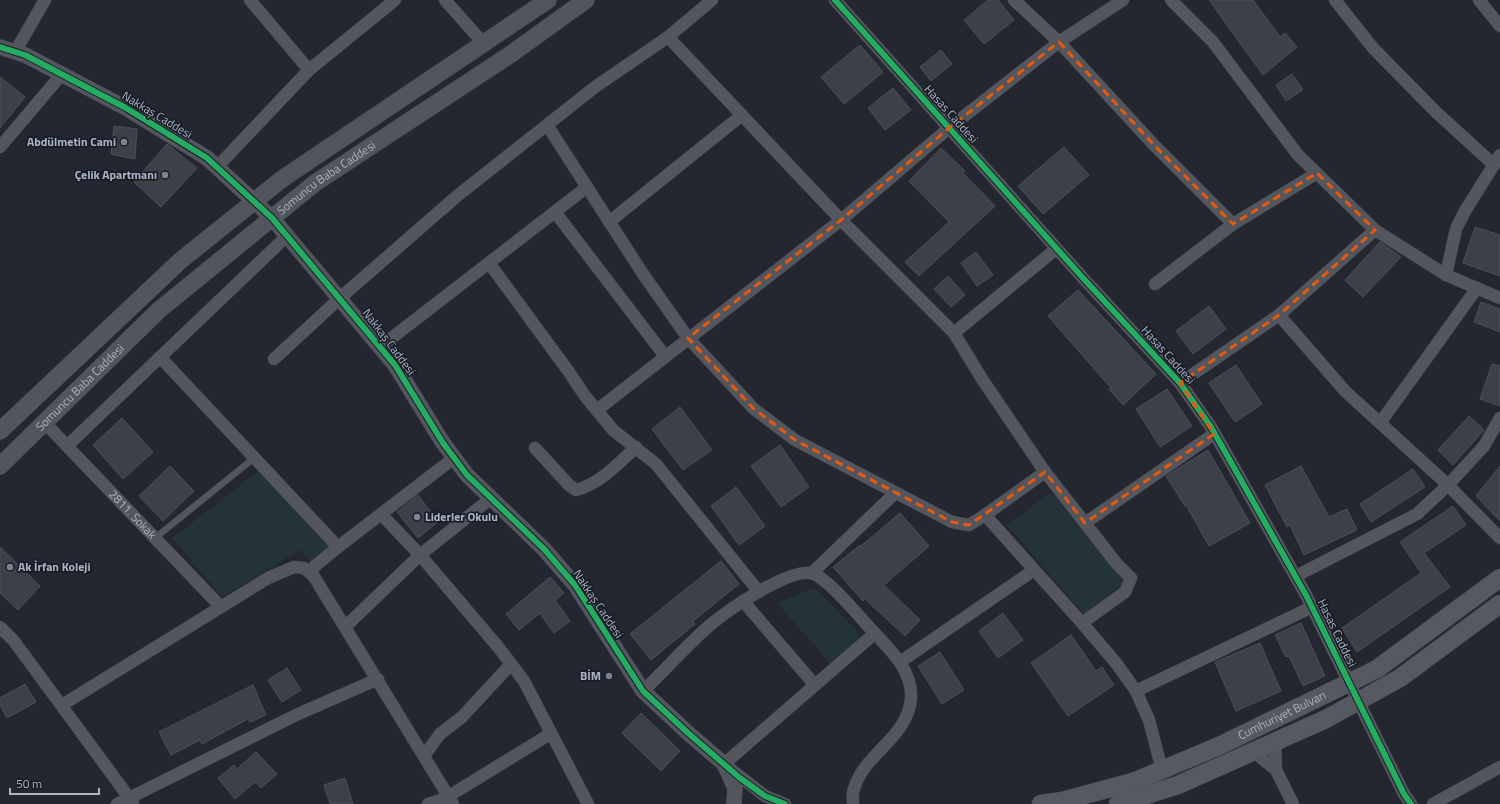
<svg xmlns="http://www.w3.org/2000/svg" width="1500" height="804" viewBox="0 0 1500 804" font-family="'Titillium Web',sans-serif">
<style>
.green{fill:#243336}
.building{fill:#3d4046;stroke:#4b4f58}
.lines{fill:none;stroke-linecap:round;stroke-linejoin:round}
.service-casing{stroke:#404249;stroke-width:7}
.minor-casing{stroke:#404249;stroke-width:13}
.tertiary-casing{stroke:#404249;stroke-width:16}
.secondary-casing{stroke:#404249;stroke-width:18}
.primary-casing{stroke:#41444c;stroke-width:19}
.service{stroke:#54565e;stroke-width:6}
.minor{stroke:#54565e;stroke-width:12}
.tertiary{stroke:#54565e;stroke-width:15}
.secondary{stroke:#52555c;stroke-width:17}
.primary{stroke:#565960;stroke-width:18}
.cycleway-casing{stroke:#181e28;stroke-width:8}
.cycleway{stroke:#26ab63;stroke-width:6}
.marked{fill:none;stroke:#e8590c;stroke-width:3;stroke-dasharray:8 5;stroke-linejoin:round}
.poi-dot{fill:#7c828f;stroke:#181e28;stroke-width:1.5}
.labels{text-anchor:middle;stroke-width:3.5;stroke-linejoin:round;paint-order:stroke}
.street-label{font-size:12px;fill:#acb3c2;stroke:#181e28}
.poi-label{font-size:12px;font-weight:bold;fill:#acb3c2;stroke:#181e28;text-anchor:end}
</style>
<rect width="100%" height="100%" fill="#24272f"/>
<g class="green">
<path d="M260,470l73,73 -20,20 -13,-13 -78,47 -50,-59z"/>
<path d="M1051,492l74,90 -41,32 -77,-89z"/>
<path d="M814,588l46,47 -1,6 -28,23 -54,-61z"/>
</g>
<g class="building">
<path d="M988,0h10l16,20 -30,24 -20,-24z"/>
<path d="M1209,0h44l27,37 5,-4 12,14 -34,28z"/>
<path d="M860,45l23,27 -39,32 -23,-27z"/>
<path d="M941,50l11,14 -21,17 -11,-14z"/>
<path d="M1292,74l11,16 -17,11 -10,-16z"/>
<path d="M0,77l25,20 -25,31z"/>
<path d="M893,88l18,22 -26,20 -17,-22z"/>
<path d="M114,126l23,3 -2,30 -24,-5z"/>
<path d="M167,144l30,24 -36,39 -27,-25z"/>
<path d="M1064,147l25,28 -46,39 -25,-28z"/>
<path d="M941,148l24,23 -2,2 32,33 -76,70 -14,-14 44,-40 -40,-41z"/>
<path d="M1475,227l25,8v41l-37,-13z"/>
<path d="M1380,242l21,15 -38,40 -18,-17z"/>
<path d="M976,252l17,23 -16,11 -16,-23z"/>
<path d="M948,276l17,19 -14,12 -17,-18z"/>
<path d="M1078,290l78,84 -33,31 -14,-16 2,-1 -63,-72z"/>
<path d="M1481,302l19,7v23l-26,-10z"/>
<path d="M1209,306l17,23 -33,25 -17,-23z"/>
<path d="M1492,364l8,2v40l-20,-7z"/>
<path d="M1236,365l26,39 -27,18 -26,-39z"/>
<path d="M1167,389l25,37 -32,21 -24,-38z"/>
<path d="M680,407l32,43 -29,20 -31,-41z"/>
<path d="M1469,416l15,14 -31,35 -15,-15z"/>
<path d="M122,418l31,34 -30,27 -30,-34z"/>
<path d="M780,445l29,42 -28,20 -30,-41z"/>
<path d="M1208,450l42,73 -41,23 -23,-41 -1,1 -19,-30z"/>
<path d="M170,466l24,25 -31,30 -24,-25z"/>
<path d="M1301,466l28,51 18,-8 10,21 -53,25 -14,-30 -3,2 -22,-42z"/>
<path d="M1500,466v55l-24,-25z"/>
<path d="M1413,469l12,18 -54,35 -11,-18z"/>
<path d="M736,487l29,39 -26,19 -28,-39z"/>
<path d="M418,495l20,27 -20,16 -21,-26z"/>
<path d="M1453,506l13,19 -42,28 26,34 -93,65 -15,-24 79,-55 -21,-31z"/>
<path d="M900,513l29,33 -45,39 36,35 -15,16 -40,-37 -2,2 -30,-34 27,-22 1,1z"/>
<path d="M0,547l40,39 -22,24 -18,-17z"/>
<path d="M721,561l18,23 -46,37 2,3 -44,36 -21,-26z"/>
<path d="M550,577l14,16 -9,7 15,21 -16,12 -14,-20 -21,17 -13,-16z"/>
<path d="M1003,613l20,27 -25,18 -19,-27z"/>
<path d="M1301,623l24,53 -22,10 -14,-30 -3,1 -11,-22z"/>
<path d="M1071,635l25,36 6,-4 12,18 -46,31 -37,-53z"/>
<path d="M1260,643l21,48 -45,20 -21,-49z"/>
<path d="M940,652l24,38 -22,14 -24,-38z"/>
<path d="M287,668l14,22 -19,12 -14,-22z"/>
<path d="M25,684l11,18 -29,16 -7,-13v-7z"/>
<path d="M253,685l13,30 -16,7 -2,-3 -46,25 -2,-4 -29,15 -12,-23z"/>
<path d="M641,713l39,38 -19,20 -39,-38z"/>
<path d="M256,752l21,22 -16,14 -6,-6 -20,17 -17,-21 16,-13 3,4z"/>
<path d="M345,778l8,26h-23l-6,-19z"/>
</g>
<g class="lines">
<defs>
<path id="service" d="M155,538l99,-80"/>
<g id="minor">
<path d="M250,0l59,70"/>
<path d="M445,0l39,44"/>
<path d="M835,0l248,278 97,105 31,44 95,168 98,199 7,10"/>
<path d="M1014,0l45,42 95,103 79,79"/>
<path d="M1171,0l42,42 85,113 77,75 71,45 54,23"/>
<path d="M1335,0l38,48 63,64 58,53"/>
<path d="M1479,0l21,26"/>
<path d="M668,37l173,183 113,113 28,46 63,93 72,92 14,14 -6,14 -43,31"/>
<path d="M15,52l30,-52"/>
<path d="M547,125l96,149 45,64 66,71 41,31 157,82 17,3 16,-10 60,-43"/>
<path d="M0,147l62,-73"/>
<path d="M217,167l92,-97 86,-70"/>
<path d="M555,212l110,144"/>
<path d="M609,222l133,-107"/>
<path d="M489,263l80,109 16,24 28,34 43,34 103,128"/>
<path d="M1446,275l10,-46 9,-18 35,-56"/>
<path d="M1155,284l78,-60 84,-51"/>
<path d="M1279,315l66,76 103,94 52,53"/>
<path d="M954,333l102,-84"/>
<path d="M380,347l207,-160"/>
<path d="M160,357l178,190"/>
<path d="M274,359l66,-61 117,-102 138,-109 73,-50 44,-37"/>
<path d="M1180,383l99,-68 96,-85"/>
<path d="M597,410l244,-190 108,-92 110,-86 64,-42"/>
<path id="s1" d="M44,422l177,185"/>
<path d="M1380,423l97,-135"/>
<path d="M67,446l220,-210"/>
<path d="M535,448l34,37 7,5c24,-6 43,-27 60,-43"/>
<path d="M381,514l39,41 79,93 25,33 64,123"/>
<path d="M985,515l97,108 34,40 20,28 13,29 13,50"/>
<path d="M1085,523l129,-89"/>
<path d="M309,571l29,-24 116,-89"/>
<path d="M812,573l83,-80"/>
<path d="M1296,576l121,-62 31,-29 36,-39 16,-28"/>
<path d="M743,601l71,83"/>
<path d="M346,626l74,-71 70,-56"/>
<path d="M0,627l14,14 119,162"/>
<path d="M900,662l134,-92"/>
<path d="M643,691c23,-22 44,-46 67,-66 17,-14 82,-60 104,-51 15,6 44,41 56,54 18,20 43,41 41,71 -4,40 -47,54 -57,90 -2,4 -1,10 -1,15"/>
<path d="M1136,691l176,-84"/>
<path d="M62,705l206,-127 26,-11 10,1 9,7 140,229"/>
<path d="M1275,741l1,29"/>
<path d="M1253,751l23,19 17,34"/>
<path d="M424,756l16,-22 22,-17 49,-53"/>
<path d="M117,804l179,-89 82,-36"/>
<path d="M428,804l16,-5 106,-65"/>
<path d="M785,804l-20,-8 -41,-32 150,-130"/>
<path d="M1433,804l67,-37"/>
</g>
<path id="tertiary" d="M0,47l25,8 101,53 81,50 65,60 123,147 48,78 24,32 77,74 31,36 68,106 45,42 36,31 11,24 -1,16"/>
<g id="secondary">
<path d="M0,431l180,-170 102,-82 266,-179"/>
<path id="s2" d="M0,466l159,-156 156,-127 196,-129 75,-54"/>
</g>
<g id="primary">
<path id="s3" d="M1041,804l21,-3 71,-19 86,-36 158,-77 123,-91"/>
<path d="M1118,804l60,-19 148,-66 74,-41 100,-74"/>
</g>
</defs>
<use href="#service" class="service-casing"/>
<use href="#minor" class="minor-casing"/>
<use href="#tertiary" class="tertiary-casing"/>
<use href="#secondary" class="secondary-casing"/>
<use href="#primary" class="primary-casing"/>
<use href="#service" class="service"/>
<use href="#minor" class="minor"/>
<use href="#tertiary" class="tertiary"/>
<use href="#secondary" class="secondary"/>
<use href="#primary" class="primary"/>
<defs>
<g id="cycleway">
<path d="M835,0l248,278 97,105 31,44 95,168 98,199 7,10"/>
<path d="M0,47l25,8 101,53 81,50 65,60 123,147 48,78 24,32 77,74 31,36 68,106 45,42 52,45 25,18 20,8"/>
</g>
</defs>
<use href="#cycleway" class="cycleway-casing"/>
<use href="#cycleway" class="cycleway"/>
</g>
<path class="marked" d="M1059,42l95,103 79,79 84,-51 58,57 -96,85 -99,68 34,51 -129,89 -40,-51 -76,53 -17,-3 -157,-82 -41,-31 -66,-71 153,-118 108,-92z"/>
<g class="poi-dot">
<circle cx="124" cy="142" r="4"/>
<circle cx="165" cy="175" r="4"/>
<circle cx="417" cy="517" r="4"/>
<circle cx="10" cy="567" r="4"/>
<circle cx="609" cy="676" r="4"/>
</g>
<g class="labels">
<g class="street-label">
<text transform="translate(951 114) rotate(48)" y="4">Hasas Caddesi</text>
<text transform="translate(157 115) rotate(31)" y="4">Nakkaş Caddesi</text>
<text dy="4" stroke="none"><textPath href="#s2" startOffset="436">Somuncu Baba Caddesi</textPath></text>
<text transform="translate(389 342) rotate(53)" y="4">Nakkaş Caddesi</text>
<text transform="translate(1168 355) rotate(48)" y="4">Hasas Caddesi</text>
<text dy="4" stroke="none"><textPath href="#s2" startOffset="112">Somuncu Baba Caddesi</textPath></text>
<text dy="4" stroke="none"><textPath href="#s1" startOffset="128">2811. Sokak</textPath></text>
<text transform="translate(598 604) rotate(56)" y="4">Nakkaş Caddesi</text>
<text transform="translate(1337 633) rotate(64)" y="4">Hasas Caddesi</text>
<text dy="4" stroke="none"><textPath href="#s3" startOffset="258">Cumhuriyet Bulvarı</textPath></text>
</g>
<g class="poi-label">
<text x="116" y="146">Abdülmetin Cami</text>
<text x="157" y="179">Çelik Apartmanı</text>
<text x="425" y="521" text-anchor="start">Liderler Okulu</text>
<text x="18" y="571" text-anchor="start">Ak İrfan Koleji</text>
<text x="601" y="680">BİM</text>
</g>
</g>
<path d="M10 788v6h89v-6" fill="none" stroke="#acb3c2" stroke-width="2"/>
<text x="16" y="788" font-size="12" fill="#acb3c2" stroke="#181e28" stroke-width="3" paint-order="stroke">50 m</text>
</svg>
